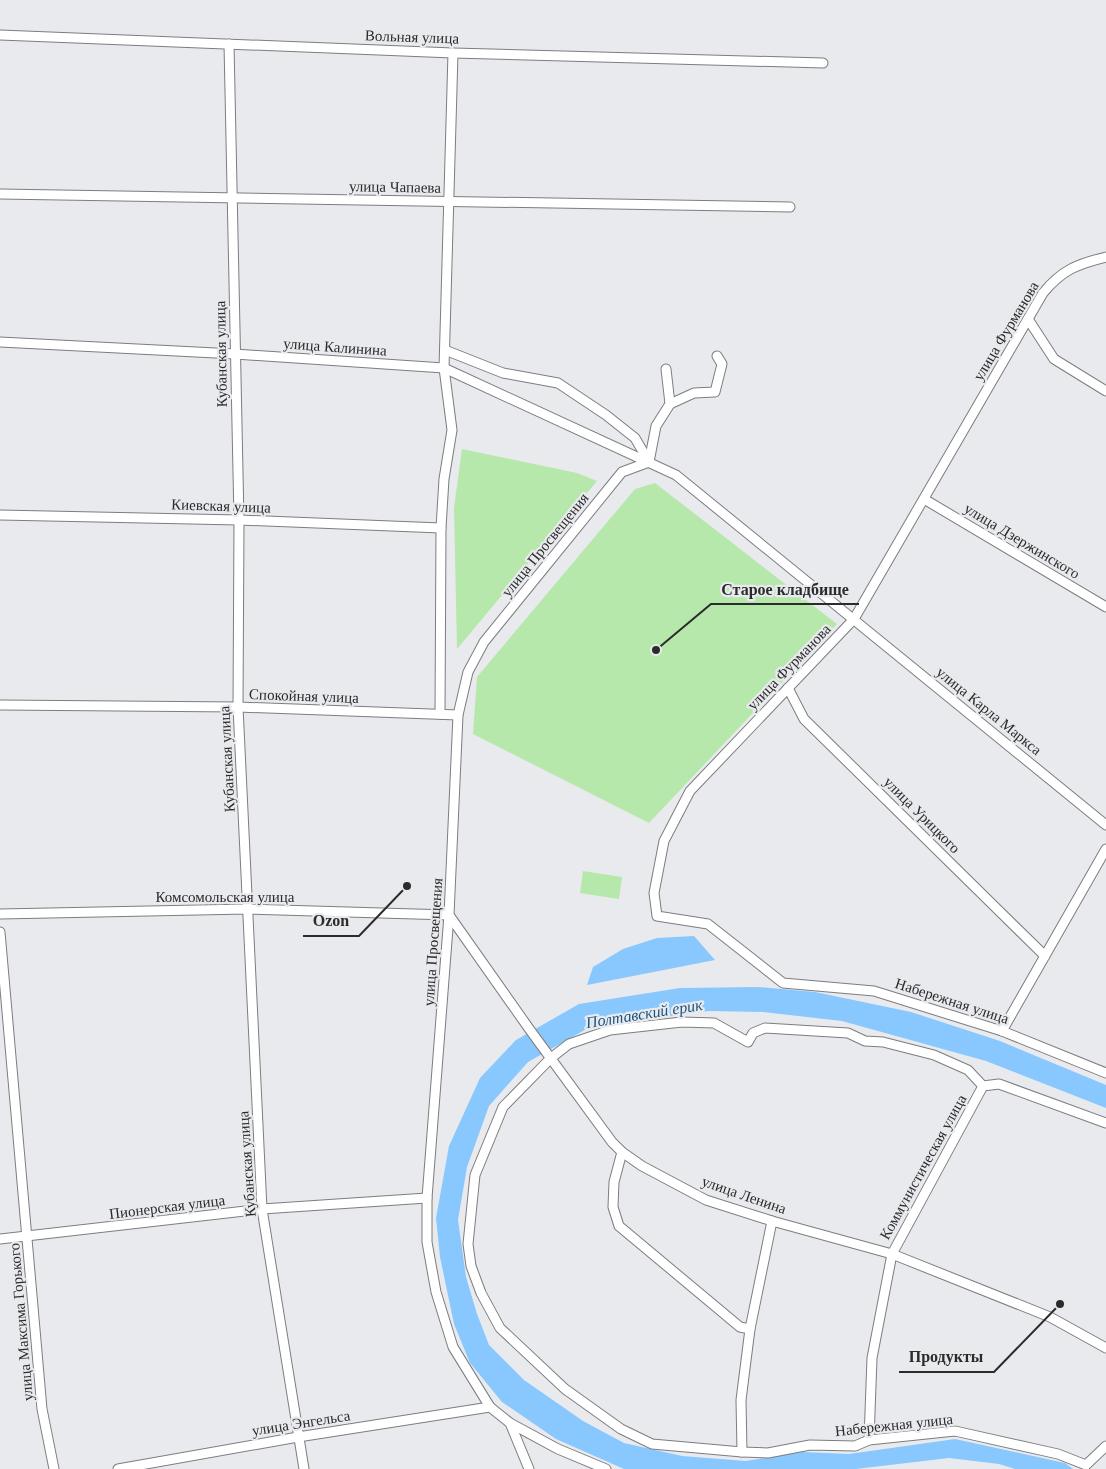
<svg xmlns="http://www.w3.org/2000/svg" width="1106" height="1469" viewBox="0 0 1106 1469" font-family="'Times New Roman',serif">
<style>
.green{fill:#b6e8ac}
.water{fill:#88c8ff}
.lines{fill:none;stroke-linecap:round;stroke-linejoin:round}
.minor-casing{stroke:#7c7d7f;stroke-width:11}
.minor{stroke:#fff;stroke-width:9}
.labels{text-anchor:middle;stroke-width:4.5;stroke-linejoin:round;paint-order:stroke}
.street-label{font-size:15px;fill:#2b2b2c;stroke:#e9eaed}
.water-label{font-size:16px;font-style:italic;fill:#195480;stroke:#e9eaed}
.leader{fill:none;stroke:#2b2b2c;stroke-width:2}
.callout-dot{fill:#2b2b2c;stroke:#e9eaed;stroke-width:2}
.callout-label{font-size:16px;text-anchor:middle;font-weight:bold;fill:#2b2b2c;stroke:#e9eaed;stroke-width:4.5;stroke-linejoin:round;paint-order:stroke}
</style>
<rect width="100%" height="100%" fill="#e9eaed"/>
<g class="green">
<path d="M462,449l115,24 20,8 -140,168 -3,-141z"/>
<path d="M655,483l182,141 -188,199 -176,-89 4,-57 158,-188z"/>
<path d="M583,871l39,6 -3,22 -39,-6z"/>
</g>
<g class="water">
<path d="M694,936l21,24 -128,25 6,-18 30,-18 34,-11z"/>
<path d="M758,987l57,5 96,20 89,29 106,44v23l-120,-47 -144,-40 -79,-9 -54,-1 -119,16 -62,35 -39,44 -22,61 -9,53 8,57 11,37 12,31 35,35 59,41 41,22 58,13 64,5 56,-9 47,2 106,-15 110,24 8,6h-58l-16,-5 -50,-6 -93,11h-232l-68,-30 -54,-37 -32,-39 -16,-39 -14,-67 -4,-39 13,-72 31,-68 36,-38 63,-36 101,-16z"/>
</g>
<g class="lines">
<defs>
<g id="minor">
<path d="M0,35l453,18 370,10"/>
<path d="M229,44l10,476 -1,187 24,502 42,260"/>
<path d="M0,194l790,13"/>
<path d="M1106,257c-29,7 -44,13 -63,36l-189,326 -164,172 -26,50 -10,52 3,23 51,8 75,59 91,8 128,40 104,42"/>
<path d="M1028,319l26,40 52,32"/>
<path d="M0,342l235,12 209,14 232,107 430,350"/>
<path d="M445,350l58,23 55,10 48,32 29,23 14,24"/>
<path d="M670,404l24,-11 21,-1 7,-28 -5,-8"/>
<path d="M649,462l7,-36 14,-22 -4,-35"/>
<path d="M924,499l182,108"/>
<path d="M0,515l239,5 202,8"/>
<path d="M788,688l16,31 241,237"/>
<path d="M0,705l238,2 220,8"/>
<path d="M440,714l1,-186 3,-49 8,-49 -8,-62 9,-315"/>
<path d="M0,914l247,-5 202,6 81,115 82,112 10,10 20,14 64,34 66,21 120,33 158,63 56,31"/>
<path d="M0,932l42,477 12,60"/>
<path d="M1002,1031l104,-182"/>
<path d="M1106,1123l-107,-39 -16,2 -15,-16 -34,-15 -51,-13 -18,-1 -17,-8 -83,-5 -12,5 -5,9 -34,-19 -32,-1 -72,8 -41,14 -18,14 -48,49 -28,68 -7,69 3,22 10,27 19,35 65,61 56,40 31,15 90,8 26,1 42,-8 45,1 14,-6 86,-9 103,23 28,11 20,-19"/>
<path d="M622,1152l-8,30 -1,25 6,19 121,101 10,2"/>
<path d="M0,1239l262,-30 165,-11"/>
<path d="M510,1423l48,26 48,20"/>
<path d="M869,1440l3,-82 20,-104 91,-168"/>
<path d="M742,1452l-1,-52 9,-71 22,-108"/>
<path d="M118,1469l180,-32 192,-30"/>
<path d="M529,1469l-19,-46 -20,-16 -37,-60 -17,-55 -9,-50v-44l22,-283 9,-200 10,-43 16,-30 138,-170 27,-10"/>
</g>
</defs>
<use href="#minor" class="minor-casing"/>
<use href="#minor" class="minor"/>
</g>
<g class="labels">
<g class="street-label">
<text transform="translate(412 37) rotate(2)" y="5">Вольная улица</text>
<text transform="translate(395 187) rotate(1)" y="5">улица Чапаева</text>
<text transform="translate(1006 331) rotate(-59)" y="5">улица Фурманова</text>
<text transform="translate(335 347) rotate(4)" y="5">улица Калинина</text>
<text transform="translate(221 354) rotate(-91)" y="5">Кубанская улица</text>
<text transform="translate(221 506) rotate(2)" y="5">Киевская улица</text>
<text transform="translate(1022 541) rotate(31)" y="5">улица Дзержинского</text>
<text transform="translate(545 545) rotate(-51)" y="5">улица Просвещения</text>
<text transform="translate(789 667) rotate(-46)" y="5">улица Фурманова</text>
<text transform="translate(304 696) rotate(2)" y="5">Спокойная улица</text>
<text transform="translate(989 711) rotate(39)" y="5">улица Карла Маркса</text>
<text transform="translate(227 759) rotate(-93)" y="5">Кубанская улица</text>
<text transform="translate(922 815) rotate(45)" y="5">улица Урицкого</text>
<text x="225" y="902">Комсомольская улица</text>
<text transform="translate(433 942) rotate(-86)" y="5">улица Просвещения</text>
<text transform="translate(952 1001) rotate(18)" y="5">Набережная улица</text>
<text transform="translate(247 1164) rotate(-94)" y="5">Кубанская улица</text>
<text transform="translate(923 1167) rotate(-61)" y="5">Коммунистическая улица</text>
<text transform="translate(744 1195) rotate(19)" y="5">улица Ленина</text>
<text transform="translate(167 1207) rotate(-7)" y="5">Пионерская улица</text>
<text transform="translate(21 1322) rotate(-95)" y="5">улица Максима Горького</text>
<text transform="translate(301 1423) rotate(-9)" y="5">улица Энгельса</text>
<text transform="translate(894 1425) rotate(-6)" y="5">Набережная улица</text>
</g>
<g class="water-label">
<text transform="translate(644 1013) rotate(-9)" y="6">Полтавский ерик</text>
</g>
</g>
<path class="leader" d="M656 650L711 604H859M407 886L359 936H303M1060 1304L994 1372H899"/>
<g class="callout-dot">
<circle cx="656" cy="650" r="5"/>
<circle cx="407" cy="886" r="5"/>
<circle cx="1060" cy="1304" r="5"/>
</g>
<g class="callout-label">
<text x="785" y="595">Старое кладбище</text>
<text x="331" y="926">Ozon</text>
<text x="946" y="1362">Продукты</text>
</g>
</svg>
